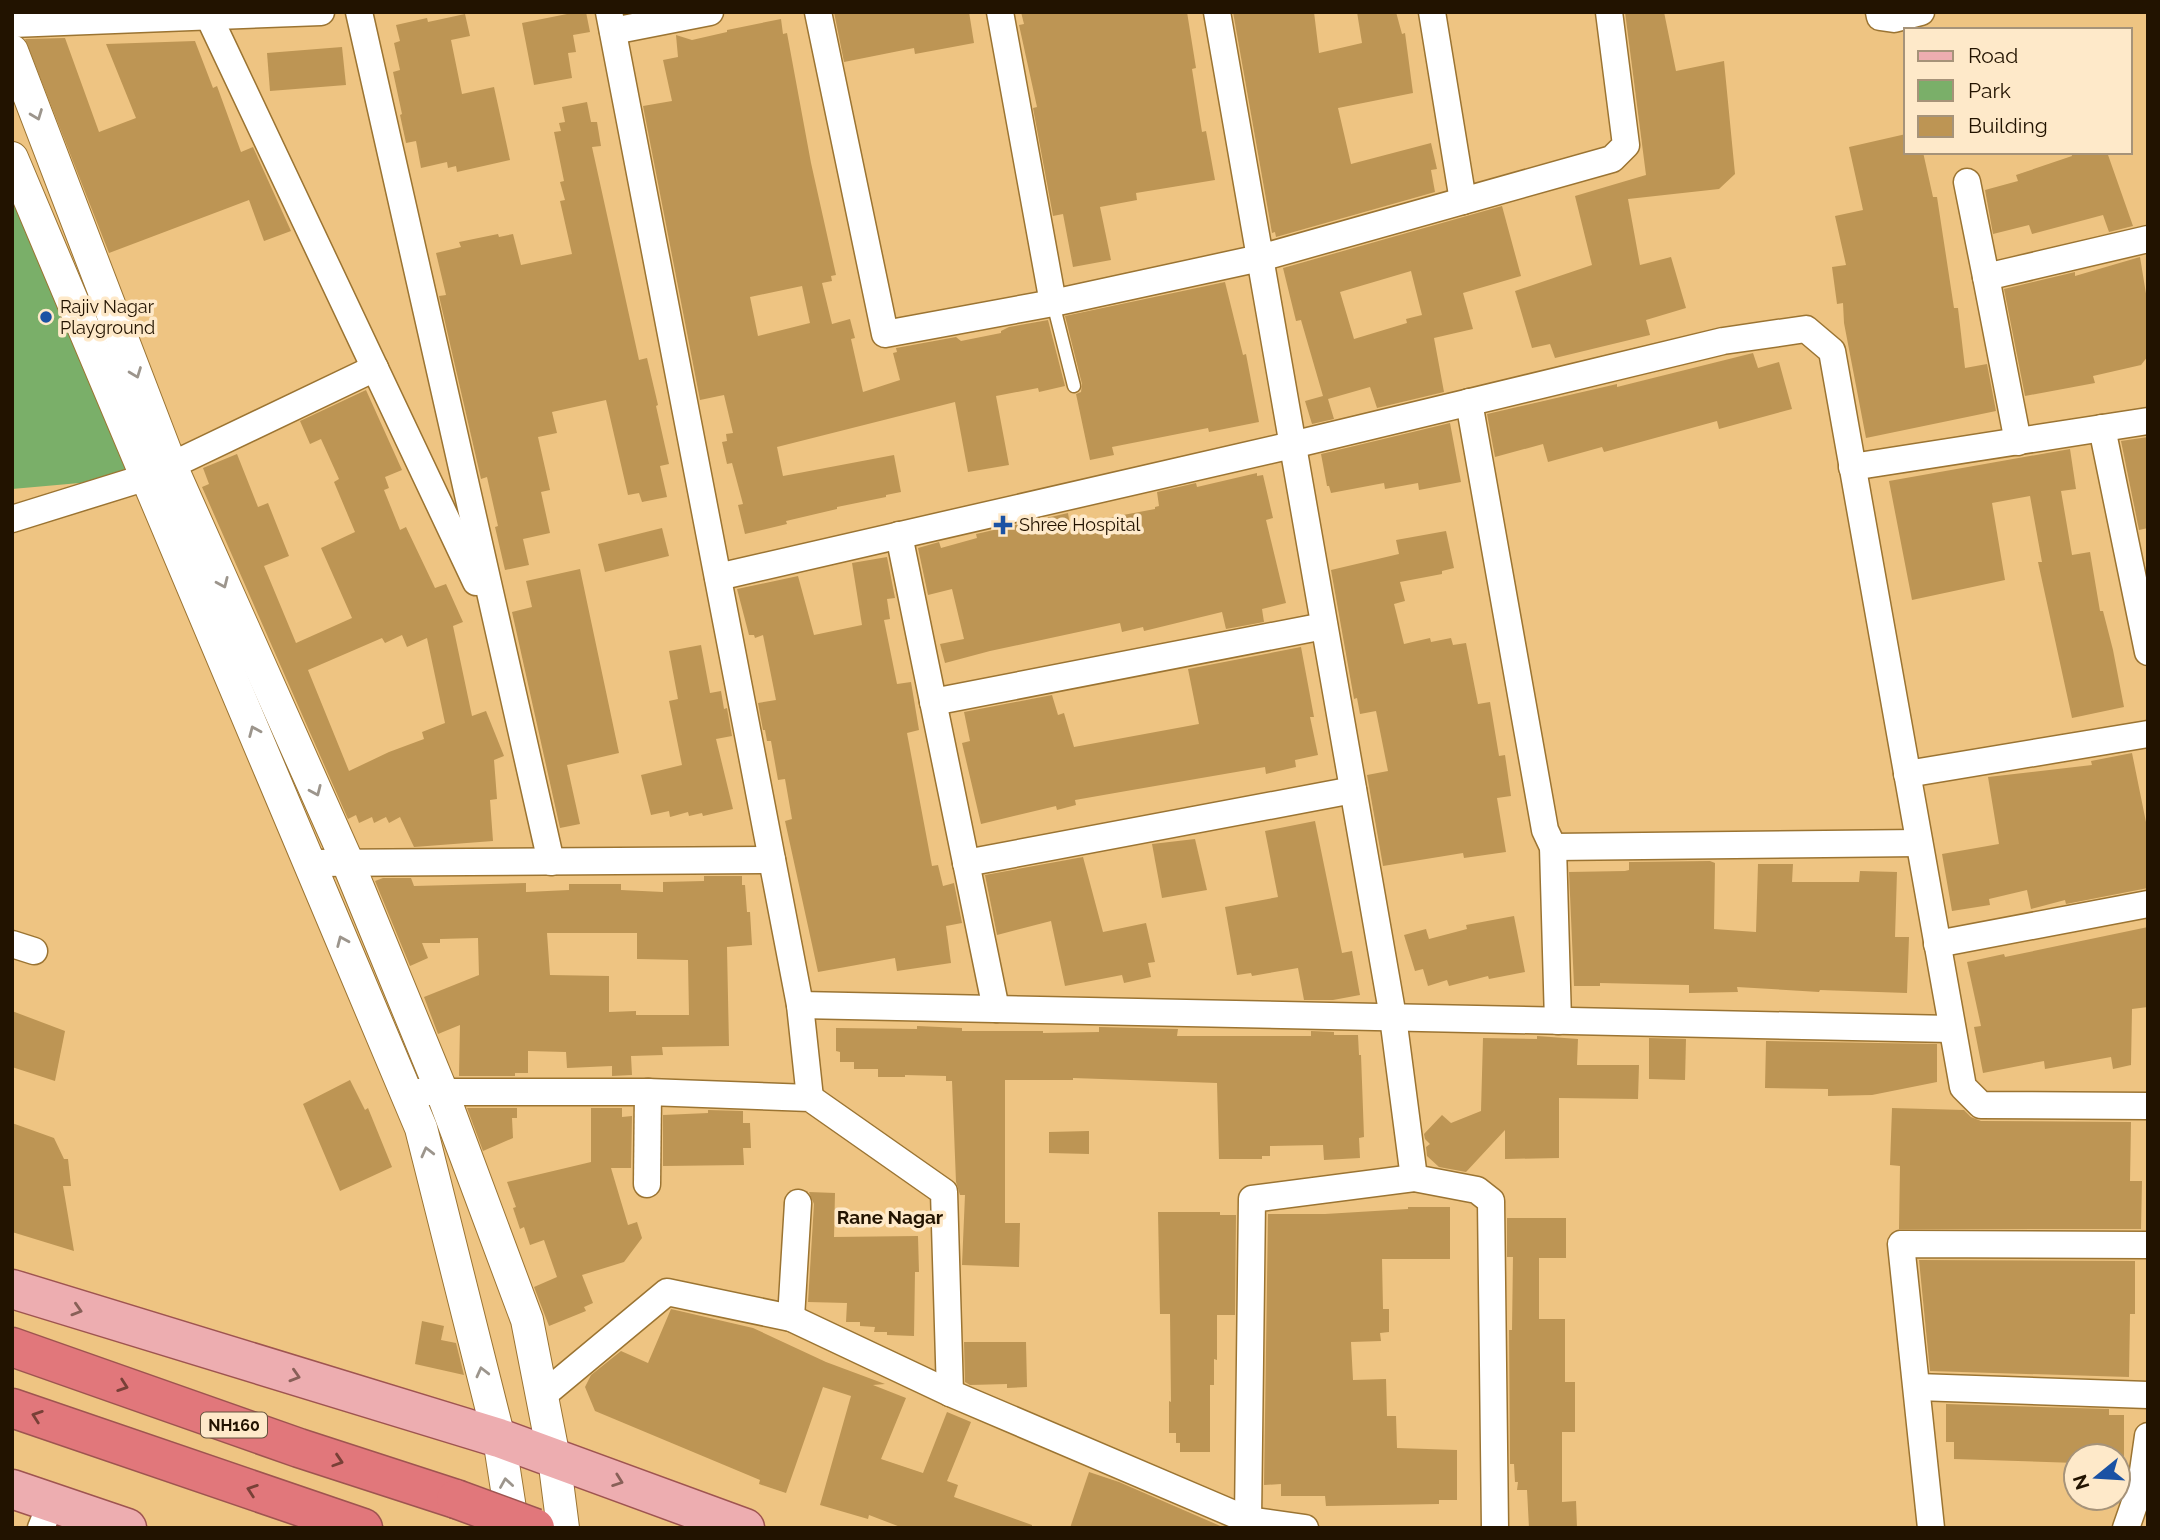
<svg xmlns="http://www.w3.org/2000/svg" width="2160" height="1540" viewBox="0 0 2160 1540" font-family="Raleway,sans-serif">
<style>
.green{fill:#7aaf69}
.building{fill:#bd9554;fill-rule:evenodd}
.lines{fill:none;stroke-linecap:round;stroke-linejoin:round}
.service-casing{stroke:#9b7432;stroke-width:15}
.minor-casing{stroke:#9b7432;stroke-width:29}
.tertiary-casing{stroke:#9b7432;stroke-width:34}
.primary-casing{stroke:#9e5450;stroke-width:41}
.motorway-casing{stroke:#9e5450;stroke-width:41}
.service{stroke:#fff;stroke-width:12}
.minor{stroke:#fff;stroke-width:26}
.tertiary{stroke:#fff;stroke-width:32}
.primary{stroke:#edadb0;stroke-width:38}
.motorway{stroke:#e1777b;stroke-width:38}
.motorway-bridge-casing{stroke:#9e5450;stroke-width:41;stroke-linecap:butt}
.motorway-bridge{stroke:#e1777b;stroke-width:38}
.oneway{stroke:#9c958c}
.oneway2{stroke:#886058}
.oneway3{stroke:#784037}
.poi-dot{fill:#1a52a4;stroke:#fee9c9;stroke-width:2.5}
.labels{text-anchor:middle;stroke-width:7;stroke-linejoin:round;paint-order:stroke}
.shield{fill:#fee9c9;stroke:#64533c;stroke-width:2}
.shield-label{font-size:16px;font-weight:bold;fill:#221300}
.poi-label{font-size:18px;fill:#221300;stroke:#fee9c9;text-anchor:start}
.neighbourhood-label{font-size:19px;font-weight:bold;fill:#221300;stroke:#fee9c9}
</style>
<rect width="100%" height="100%" fill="#eec482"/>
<path class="green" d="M12,158l135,319 -135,12z"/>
<g class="building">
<path d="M577,12h9l4,20 -17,3 3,17 -8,1 4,25 -38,7 -12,-62z"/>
<path d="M834,12h135l5,31 -59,11 -1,-6 -70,14z"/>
<path d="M1021,12h166l9,56 -4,1 10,63 4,-1 9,49 -79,13 1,7 -37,7 11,53 -38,7 -10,-53 -10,2 -20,-108 4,-1 -18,-82 5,-1z"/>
<path d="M1233,12h81l5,41 43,-10 -5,-31h39l6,22 3,-1 8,60 -75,15 13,56 80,-21 6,26 -6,1 4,22 -159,45 -1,-5 -3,1z"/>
<path d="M1625,12h39l12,59 48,-10 11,113 -16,15 -91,10 12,66 31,-8 15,51 -40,12 4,15 -95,23 -5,-14 -18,4 -17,-57 77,-26 -17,-69 71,-21z"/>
<path d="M465,14l5,22 -19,4 11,54 32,-7 16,73 -53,12 -1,-6 -8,2 -1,-6 -26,6 -5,-27 -10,2 -6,-28 2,-1 -9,-42 7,-2 -6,-27 6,-2 -4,-16 31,-7 1,4z"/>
<path d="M781,19l2,15 4,-1 24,130 25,112 -5,1 1,5 -10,2 10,41 18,-5 5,19 -4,1 12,53 37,-12 -7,-27 4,-1 -1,-4 60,-11 5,4 40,-8v-2l8,-4 39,-7 17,66 -26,6 -1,-4 -42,8 13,69 -41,7 -13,-70 -178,45 6,29 111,-21 7,37 -15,3v2l-49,10v2l-51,12 1,3 -42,10 -7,-29 5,-1 -11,-41 -5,1 -5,-22 5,-1 -1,-7 7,-1 -9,-38 -24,5 -57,-294 29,-5 -9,-41 15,-3 -2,-22 16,5 35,-8v-2zM802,286l8,37 -52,13 -8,-39z"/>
<path d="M65,38l34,94 37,-14 -30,-74 89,-3 18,47 4,-2 24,66 12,-5 38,84 -27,10 -15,-41 -140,53 -84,-214z"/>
<path d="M342,47l4,38 -76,6 -3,-38z"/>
<path d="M587,102l4,20h6l4,24 -9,1 47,213 8,-2 11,47 -2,1 13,58 -9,2 7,31 -25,5 -3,-9 -11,2 -22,-95 -54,12 5,21 -19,4 12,53 -9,2 9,41 -27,6 6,26 -24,5 -10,-43 3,-1 -11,-49 -6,2 -42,-183 7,-1 -10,-42 25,-6 -2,-5 39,-8 1,3 14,-3 8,31 51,-11 -12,-53 5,-1 -5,-18 4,-1 -10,-49 7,-1 -2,-8 6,-1 -3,-15z"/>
<path d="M1906,134v18h17l10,45h4l17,111h4l7,60 22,-4 9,47 -130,27 -22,-115 -1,-20 -6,1 -5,-37 14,-2 -11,-49 28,-6 -14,-63z"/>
<path d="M2071,152h36l26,74 -24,6 -6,-17 -71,19 -3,-9 -36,9 -8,-44 33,-9 -2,-6 56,-19z"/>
<path d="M1502,206l19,70 -58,17 10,36 -39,9 10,54 -67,16 -7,-21 -42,12 6,20 -22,5 -7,-23 18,-5 -22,-76 -5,1 -13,-53zM1411,271l11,44 -16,4 1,4 -53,16 -14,-47z"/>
<path d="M2140,257l8,49v50l-7,9 -48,11 2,7 -70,13 -21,-107 71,-17v4z"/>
<path d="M1225,282l18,73 3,-1 13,68 -50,10 -1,-4 -96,19 2,8 -24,5 -14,-66 5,-2 1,-8 -17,-68z"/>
<path d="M1753,353l5,15 21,-6 13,47 -73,20 -2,-8 -113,31 -2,-5 -54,15 -5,-18 -48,13 -8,-43 130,-30v3z"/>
<path d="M366,390l36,80 -17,7 4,11 -5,2 16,40 6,-3 29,61 11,-4 17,38 -10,4 19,90 14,-5 18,45 -10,4 3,39 -7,1 3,41 -79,6 -14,-30 -11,6 -3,-6 -12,6 -2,-6 -13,6 -3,-8 -8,4 -146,-332 7,-3 -6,-16 34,-14 21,53 10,-4 21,53 -25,10 32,77 56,-25 -31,-70 34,-16 -21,-50 5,-3 -18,-40 -11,5 -10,-23zM402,635l5,12 20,-9 18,85 -23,9 2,7 -35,13 -40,19 -41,-101 74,-32 3,5z"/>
<path d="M1450,423l11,59 -42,8 -1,-7 -33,6 -1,-6 -53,10 -2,-7h-2l-6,-32z"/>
<path d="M2148,437v91l-9,2 -18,-89z"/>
<path d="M2070,449l6,40 -15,2 11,64 18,-3 10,59h3l10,39 11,57 -52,11 -34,-156h4l-12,-66 -38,7 13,77 -93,20 -23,-119z"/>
<path d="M1257,473v3l6,-1 10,43 -7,2 20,83 -24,6 2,13 -38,7 -4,-17 -78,19 -1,-4 -21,5 -2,-9 -130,28 -45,12 -5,-19 24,-5 -12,-50 -24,6 -10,-47 21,-6 2,6 36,-10 -1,-4 92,-21 2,12 85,-16v-2l4,-1 -2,-14 39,-9 1,4z"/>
<path d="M662,528l7,28 -64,16 -7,-28z"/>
<path d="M1446,531l8,37 -12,3v3l-42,8 5,19 -11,3 10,40 26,-6 1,4 20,-4 2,7 13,-2 12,61 12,-2 9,54 6,-1 6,41 -14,2 9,54 -42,6 -1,-5 -80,13 -16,-91 21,-4 -12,-60 -16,3 -3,-16 -3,1 -23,-129 68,-16 -3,-14z"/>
<path d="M887,557l8,41 -8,1 3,20 -6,1 13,64 14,-2 8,48 -12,3 25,133 6,-1 5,21 11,-3 8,40 -16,3 5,37 -54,8 -2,-13 -77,14 -33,-151 7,-2 -7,-40 -7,1 -7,-39h-4l-2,-11h-2l-5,-27 18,-3 -13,-65 -8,3 -1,-3h-5l-12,-46 61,-13 16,59 48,-10 -10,-62z"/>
<path d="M580,569l39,184 -52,12 13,59 -20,4 -48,-216 20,-5 -6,-26z"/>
<path d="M701,645l9,48 11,-2 3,18 3,-1 5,28 -16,3 17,70 -30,7 -1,-3 -13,3 -1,-4 -18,5 -1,-6 -18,4 -10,-40 41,-10 -13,-64 9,-2 -9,-48z"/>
<path d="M1301,647l13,70h-4l8,38 -23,5 1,7 -30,7 -1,-7 -133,23 -57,10 1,5 -19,5 -1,-4 -75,18 -19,-81 8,-2 -6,-29 88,-17 6,20 6,-2 10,34 125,-23 -11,-55z"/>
<path d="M2132,753l16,79v56l-82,16 -1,-4 -34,9 -4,-19 -38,9 1,6 -38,6 -10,-57 57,-10 -11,-67 104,-12 -1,-4z"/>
<path d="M1315,821l27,132 10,-2 8,44 -27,5h-29l-6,-32 -46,8 -1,-3 -14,2 -12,-68 53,-10 -13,-66z"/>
<path d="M1195,839l12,51 -45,8 -10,-54z"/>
<path d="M1083,857l20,75 43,-9 9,39 -7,1 3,14 -27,6 -2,-8 -57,11 -14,-65 -54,14 -12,-60z"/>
<path d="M1710,861l5,2 -1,66 42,3 2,-68h35l-1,18h67l1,-11 37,1 -2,65h14l-2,56 -87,-3 -1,2 -82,-5 1,5 -49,1v-8l-89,-2v3h-26l-5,-114 56,-1 4,-1v-8h4z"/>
<path d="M704,876h38v9h3l2,27h3l2,33 -25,2 2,99 -67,1 1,8 -32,1 1,19 -20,1v-10l-45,2 -1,-16 -38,-1v22h-13v3h-56l1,-51 -22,9 -14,-37 55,-22 -1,-37 -38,1v4h-18l6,15 -18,8 -35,-85 8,-3h28l3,8 112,-3v9l43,-2v-6h52v6l42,2v-10l41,-1zM547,933h90v26l51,1 1,55h-53v-4l-27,1v-36l-59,-1z"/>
<path d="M1514,916l11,56 -36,7 -1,-3 -39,10 -2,-6 -19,6 -5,-17 -8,2 -11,-36 22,-6 3,10 38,-10 -1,-4z"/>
<path d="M2148,927v80l-16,2 -1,56 -18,4 -2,-12 -66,12 -1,-8 -61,12 -9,-46 7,-1 -14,-64 37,-8 1,3z"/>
<path d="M12,1011l53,20 -10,50 -43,-14z"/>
<path d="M917,1026l45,2v3h81v2l56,-1v-5l79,2 -1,7h134v-5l23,1v3h24l1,20h2l3,82 -5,1 1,20 -36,2 -1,-15 -53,1v10h-8v3h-43l-2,-76 -144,-5v2h-68v143h15l-1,44 -57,-2 3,-70h-5l-4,-13 -4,-101h-6v-5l-41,-1v2h-27v-8h-24v-7h-14v-10l-4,-1v-23l81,1z"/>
<path d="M1537,1036l41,3 -1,26h62l-1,34 -79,-1v60l-54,1v-29l-39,42 -27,-5 -12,-11 -1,-9 4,-3 -5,-5 -1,-5 18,-19 9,8 30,-12 2,-73 54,1z"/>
<path d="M1649,1038l37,1 -1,41 -36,-1z"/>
<path d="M1766,1041l171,3v38l-65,13 -44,1v-7l-63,-1z"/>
<path d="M350,1080l15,30 3,-2 24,59 -52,24 -37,-87z"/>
<path d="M467,1108h50v10h-5l1,20 -30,13z"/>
<path d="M591,1108h31v9l10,-1 -1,52h-20l17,57 9,-3 5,16 -18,24 -42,13 11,28 -9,4 2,4 -37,15 -15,-39 23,-10 -13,-37 -14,5 -6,-18 -4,2 -7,-21 3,-1 -9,-25 84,-20z"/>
<path d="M1892,1108l72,2 7,7 10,4 150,1 -1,59h12l-1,48h-242l1,-63 -10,-1z"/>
<path d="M708,1110l35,1v12h7l1,25h-8l1,17 -81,1v-51l45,-2z"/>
<path d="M12,1123l42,15 10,21h4l3,27h-8l11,65 -62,-19z"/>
<path d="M1089,1131v23l-40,-1v-21z"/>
<path d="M809,1192l26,1 -1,44 84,-1 1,36h-4l-1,64 -27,-1v-3h-13l1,-5 -15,-1v-4h-14l1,-19 -39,-1 6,-98z"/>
<path d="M1408,1207h42v52h-68l1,50h6v23l-9,1 1,8 -30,1 2,38 33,-1 1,37h9l1,32 60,2v50h-18v4l-113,2 -1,-10h-44v-12l-17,1 4,-271h57l83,-5z"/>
<path d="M1158,1212h62v3h16l-1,100h-18v45l-3,-1v26h-4v67h-30v-9h-4v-10h-7v-32l2,1 -1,-88h-10z"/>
<path d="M1507,1218h59v40h-27v61h26v63h10v50h-13v70l14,-1 1,27h-48l-2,-38h-10l1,-8h-3l-1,-18h-4l-1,-134h3l1,-73h-6z"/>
<path d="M1919,1260l216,1v53h-5l-1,63 -199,-6z"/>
<path d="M671,1309l82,19 73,34 59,22 -12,1 33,13 -25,61 42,14 24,-61 24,10 -24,59 11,4 -4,12 78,28v3h-129l-34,-13 -1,4 -48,-14 31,-109 -28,-9 -37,106 -27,-9 1,-4 -165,-69 -10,-24 6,-12 30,-24 27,12z"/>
<path d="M422,1321l22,5 -3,14 15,3 8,32 -49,-11z"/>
<path d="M964,1342h62l1,45 -20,1v-4l-37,1 -5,-3z"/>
<path d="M1946,1404l163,5v6h15v41h-48v7l-122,-4v-17h-8z"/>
<path d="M1089,1472l30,10 106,46h-155z"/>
</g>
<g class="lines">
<defs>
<path id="service" d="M1053,303l21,83"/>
<g id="minor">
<path d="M359,12l192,850"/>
<path d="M609,12l191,993 10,93"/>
<path d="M818,12l67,322 168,-31 207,-45 352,-99 14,-14 -17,-133"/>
<path d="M1000,12l53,291"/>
<path d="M1217,12l176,1005 21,161"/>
<path d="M1432,12l31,189"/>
<path d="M1879,12l1,5 14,2 27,-7"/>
<path d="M209,17l267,565"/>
<path d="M12,24l309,-12"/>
<path d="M613,31l97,-19"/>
<path d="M1967,182l19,95 162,-38"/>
<path d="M1986,277l32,165"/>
<path d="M1469,402l76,428 8,17 5,174"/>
<path d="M2102,428l46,224"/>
<path d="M1852,467l296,-46"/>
<path d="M12,519l135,-42 228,-109"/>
<path d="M899,535l97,474"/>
<path d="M718,577l574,-132 431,-104 83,-12 26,22 131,736 18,18 167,1"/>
<path d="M933,702l391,-76"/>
<path d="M1907,774l241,-40"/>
<path d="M1553,847l366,-4"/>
<path d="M309,863l463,-3"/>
<path d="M966,863l387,-73"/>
<path d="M12,944l22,7"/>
<path d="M1937,944l211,-40"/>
<path d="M800,1005l1152,24"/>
<path d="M406,1092h242l162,6 134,94 6,201"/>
<path d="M647,1184l1,-92"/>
<path d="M791,1318l7,-115"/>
<path d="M1917,1387l231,8"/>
<path d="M542,1396l125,-104 124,26 159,75 298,127 57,8"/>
<path d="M1248,1520l4,-321 162,-21 63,12 14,11 4,327"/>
<path d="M41,1528l11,-27"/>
<path d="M1931,1528l-30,-284 247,1"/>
<path d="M2126,1528l15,-43 7,-49"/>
</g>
<g id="tertiary">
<path d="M12,51l159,415 177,397 94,229 85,228 27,138 9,70"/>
<path d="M12,158l409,970 78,310 14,90"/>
</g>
<g id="primary">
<path d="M12,1289l487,149 246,90"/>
<path d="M12,1489l115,39"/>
</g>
<g id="motorway">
<path d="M12,1347l287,101 157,51"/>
<path d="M12,1408l351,120"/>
</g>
</defs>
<use href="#service" class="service-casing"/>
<use href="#minor" class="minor-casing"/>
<use href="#tertiary" class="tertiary-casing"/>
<use href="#primary" class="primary-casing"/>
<use href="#motorway" class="motorway-casing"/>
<use href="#service" class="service"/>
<use href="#minor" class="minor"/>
<use href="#tertiary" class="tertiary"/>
<use href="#primary" class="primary"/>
<use href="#motorway" class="motorway"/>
<defs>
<path id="motorway-bridge" d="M456,1499l79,29"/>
</defs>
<use href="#motorway-bridge" class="motorway-bridge-casing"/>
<use href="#motorway-bridge" class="motorway-bridge"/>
</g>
<defs><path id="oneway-chevron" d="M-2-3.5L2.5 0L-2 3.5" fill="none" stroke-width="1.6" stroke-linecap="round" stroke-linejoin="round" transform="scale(1.75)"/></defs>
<g class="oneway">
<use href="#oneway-chevron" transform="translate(37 115) rotate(69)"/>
<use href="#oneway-chevron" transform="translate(136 373) rotate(69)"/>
<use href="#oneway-chevron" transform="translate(223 583) rotate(66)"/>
<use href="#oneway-chevron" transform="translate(254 731) rotate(-113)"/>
<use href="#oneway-chevron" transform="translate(316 791) rotate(66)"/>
<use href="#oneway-chevron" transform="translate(342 941) rotate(-113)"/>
<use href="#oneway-chevron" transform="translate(427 1152) rotate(-104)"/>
<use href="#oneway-chevron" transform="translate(482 1372) rotate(-104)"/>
<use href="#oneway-chevron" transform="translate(506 1483) rotate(-99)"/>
</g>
<g class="oneway2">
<use href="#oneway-chevron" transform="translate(77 1310) rotate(17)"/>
<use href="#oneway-chevron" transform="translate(295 1376) rotate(17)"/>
<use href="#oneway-chevron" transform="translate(618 1481) rotate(20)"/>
</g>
<g class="oneway3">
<use href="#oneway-chevron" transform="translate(123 1386) rotate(19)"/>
<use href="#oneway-chevron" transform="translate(37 1416) rotate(-161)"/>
<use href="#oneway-chevron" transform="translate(338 1461) rotate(18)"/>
<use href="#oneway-chevron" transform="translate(252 1490) rotate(-161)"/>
</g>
<g class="poi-dot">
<circle cx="46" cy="317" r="7"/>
<path d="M999.5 514.5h7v7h7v7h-7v7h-7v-7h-7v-7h7z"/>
</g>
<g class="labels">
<rect class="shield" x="201" y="1412.5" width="66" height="25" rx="5"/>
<g class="shield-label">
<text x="234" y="1431">NH160</text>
</g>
<g class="poi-label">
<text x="60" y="313">Rajiv Nagar<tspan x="60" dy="21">Playground</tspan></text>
<text x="1019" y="531">Shree Hospital</text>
</g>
<g class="neighbourhood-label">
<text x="890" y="1224">Rane Nagar</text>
</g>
</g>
<rect width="2160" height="1540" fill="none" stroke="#221300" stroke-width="28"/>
<rect x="1904" y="28" width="228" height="126" fill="#fee9c9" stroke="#a69379" stroke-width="2"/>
<rect x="1918" y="51" width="35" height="10" fill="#edadb0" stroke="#a69379" stroke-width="2"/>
<text x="1968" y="63" font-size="21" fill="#221300">Road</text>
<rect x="1918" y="80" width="35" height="21" fill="#7aaf69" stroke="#a69379" stroke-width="2"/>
<text x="1968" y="98" font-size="21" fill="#221300">Park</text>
<rect x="1918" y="116" width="35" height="21" fill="#bd9554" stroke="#a69379" stroke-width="2"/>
<text x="1968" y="133" font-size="21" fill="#221300">Building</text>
<g transform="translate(2097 1477) rotate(252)"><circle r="33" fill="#fee9c9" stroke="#a69379" stroke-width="2"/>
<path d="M0-5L12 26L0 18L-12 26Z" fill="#1a52a4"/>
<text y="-10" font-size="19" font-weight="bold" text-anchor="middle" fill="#221300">N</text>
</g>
</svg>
